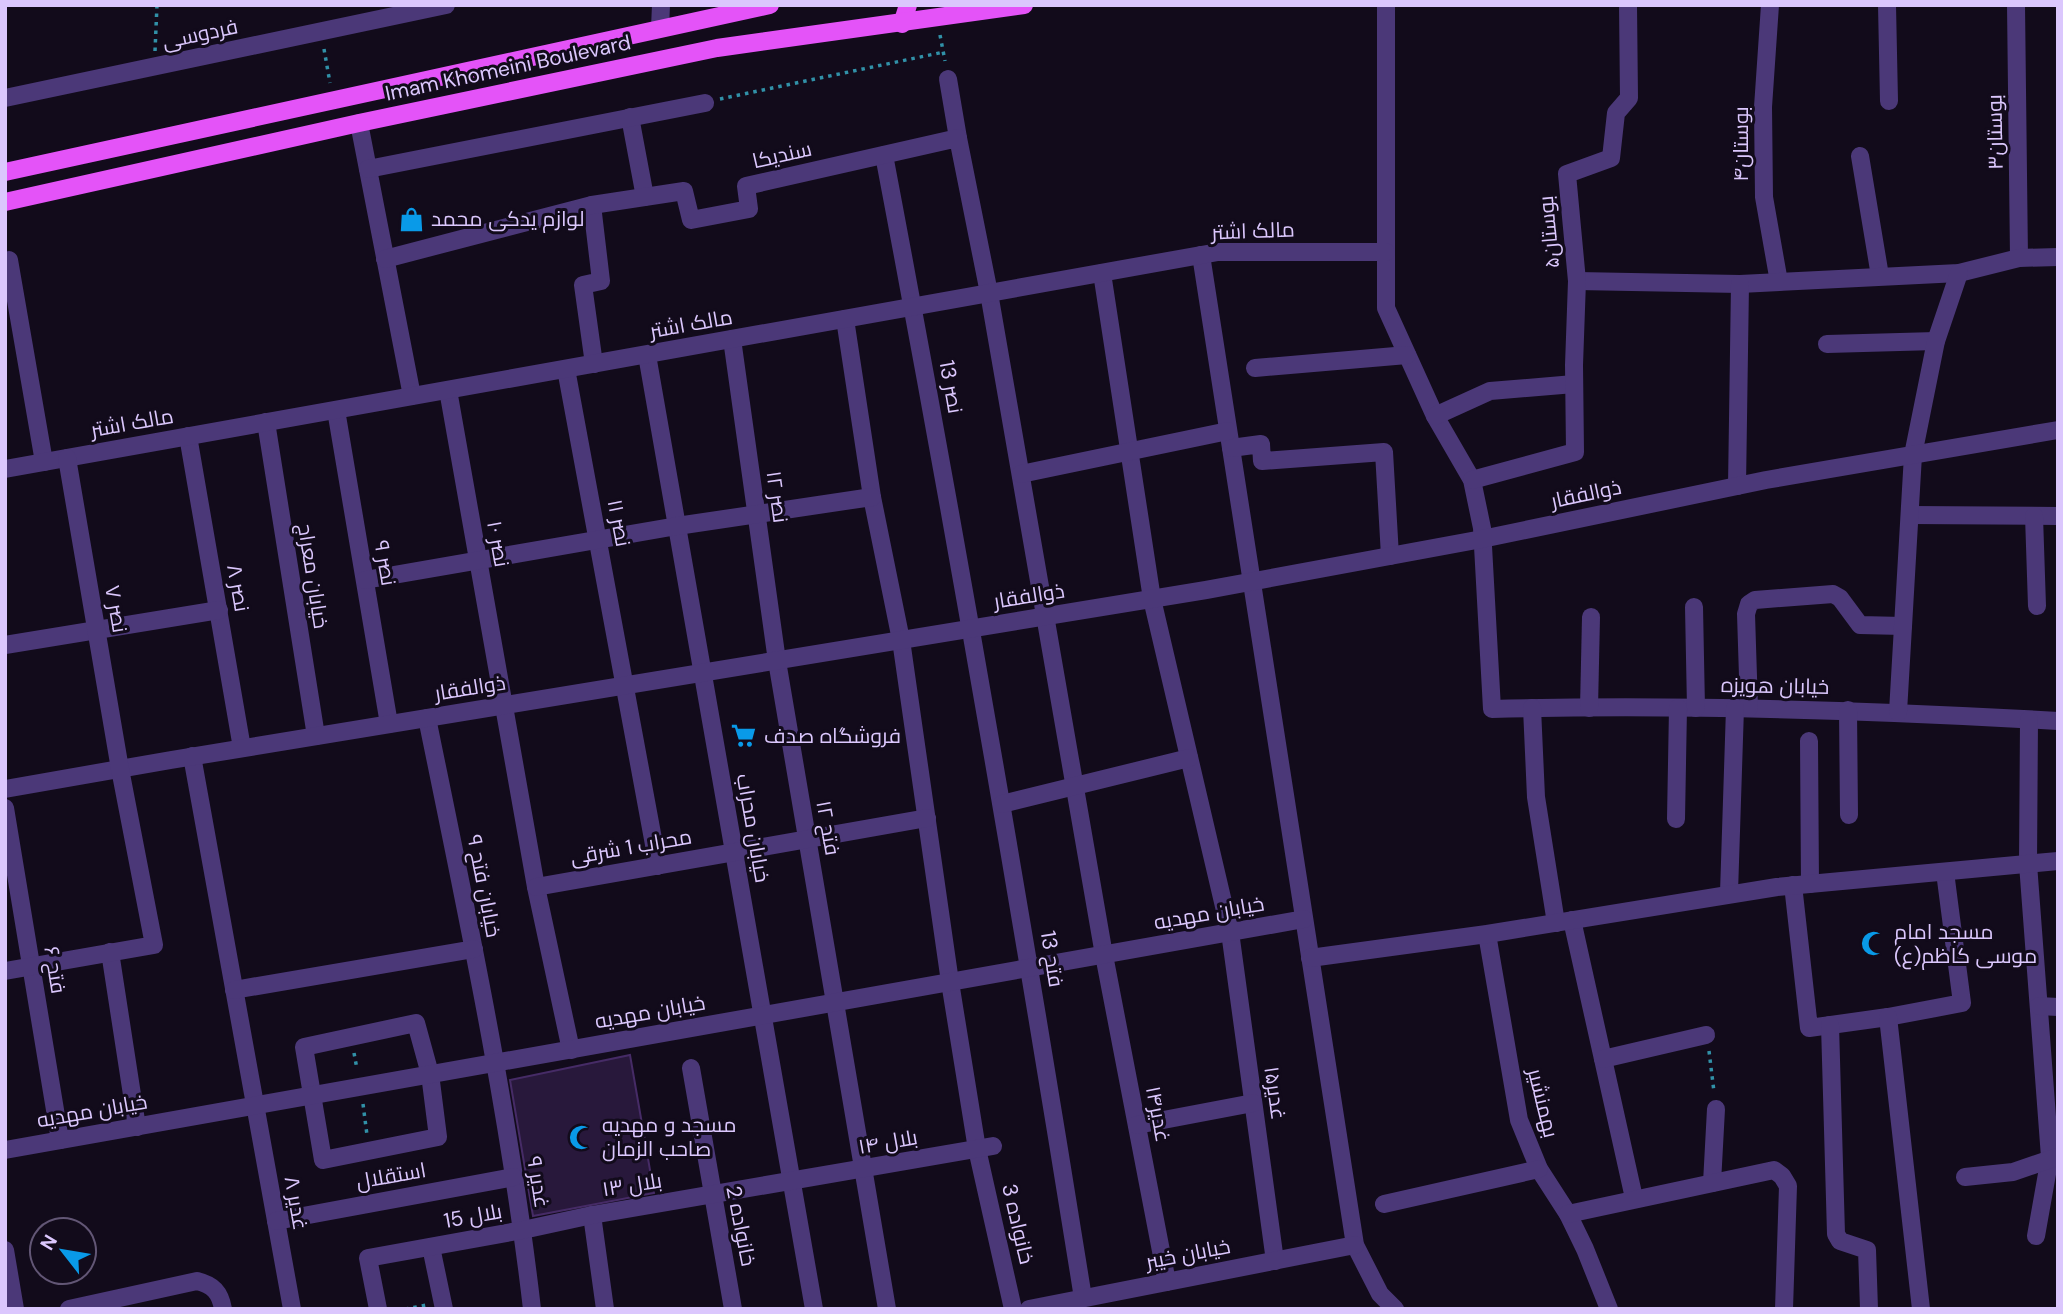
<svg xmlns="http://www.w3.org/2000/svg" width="2063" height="1314" viewBox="0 0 2063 1314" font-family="'DM Sans',Cairo,sans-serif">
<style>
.building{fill:#28183b;stroke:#462b66;stroke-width:2}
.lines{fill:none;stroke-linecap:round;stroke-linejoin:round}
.path{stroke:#3191a8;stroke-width:3.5;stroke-dasharray:3.5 5;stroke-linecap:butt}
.minor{stroke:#4b3878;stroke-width:18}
.major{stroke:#e453f8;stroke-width:18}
.labels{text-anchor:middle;stroke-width:6;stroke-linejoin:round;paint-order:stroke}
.street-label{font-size:21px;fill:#dbc7fd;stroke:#120b1b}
.poi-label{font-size:21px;fill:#dbc7fd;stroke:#120b1b;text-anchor:start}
</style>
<rect width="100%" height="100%" fill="#120b1b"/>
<path class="building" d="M630,1055l24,138 -121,23 -23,-136z"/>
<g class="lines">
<g class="path">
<path d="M940,35l5,26"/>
<path d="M324,49l6,34"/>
<path d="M155,51l2,-46"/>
<path d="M720,99l224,-47"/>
<path d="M1709,1051l5,41"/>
<path d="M354,1053l3,16"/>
<path d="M363,1104l4,31"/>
<path d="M405,1309l22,-4"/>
</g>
<g class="minor">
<path d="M1386,5v303l49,108 37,64 10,48 10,181c189,-5 377,1 566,12"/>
<path d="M1770,5l-7,102 1,90 15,85"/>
<path d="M1887,5l2,96"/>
<path d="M2016,5l3,253"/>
<path d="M660,28l1,-23"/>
<path d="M948,79l10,59"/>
<path d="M5,98l441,-93"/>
<path d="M630,117l15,80"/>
<path d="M359,123l53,273"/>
<path d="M884,155c72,380 138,761 199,1143"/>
<path d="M1860,156l20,120"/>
<path d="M368,169l337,-66"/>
<path d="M592,205l9,76 -18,4 11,79"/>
<path d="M1201,255l154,990 25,49 15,15"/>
<path d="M385,259l207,-54 92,-14 7,29 58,-11 -3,-23 212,-48 31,155 115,662 63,327"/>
<path d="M9,260l35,202"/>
<path d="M1102,273l50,326 78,333 45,329"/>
<path d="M1577,281l163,3 219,-11 60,-15 39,-1"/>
<path d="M845,319l27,178 29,143 49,342 27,167 36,160"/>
<path d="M732,339l45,322 110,648"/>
<path d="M1827,344l109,-3"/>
<path d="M647,355l167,954"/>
<path d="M1255,368l152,-13"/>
<path d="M566,369l92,497"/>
<path d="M448,390l88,497 35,163"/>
<path d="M336,410l53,314"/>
<path d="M1435,416l55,-25 84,-7"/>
<path d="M266,422l50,314"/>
<path d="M188,436l54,312"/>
<path d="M1231,448l30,-4 1,17 122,-9 6,104"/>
<path d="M5,469l1213,-217h168"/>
<path d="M1021,474l207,-43"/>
<path d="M1472,480l103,-28 -1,-87 3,-84 -10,-107 44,-16 5,-45 13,-15 -1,-93"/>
<path d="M1737,486l3,-202"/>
<path d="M1910,515l148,1"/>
<path d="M2034,516l3,90"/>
<path d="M365,580l312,-54 195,-29"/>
<path d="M1694,607l2,101"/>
<path d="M5,645l214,-35"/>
<path d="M1532,708l4,89 20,126"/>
<path d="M1589,708l2,-91"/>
<path d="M1749,708l-3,-94 3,-10 6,-4 78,-6 7,4 20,27 43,1"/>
<path d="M1848,710l1,105"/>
<path d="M1898,712l15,-257 23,-114 23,-68"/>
<path d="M427,718c40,196 82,392 105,591"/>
<path d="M2029,720l-1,144 22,293 -14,79"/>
<path d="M1809,741l1,143"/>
<path d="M192,756l100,553"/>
<path d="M5,789l166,-29 1035,-170 276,-51 284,-59 292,-50"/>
<path d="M1002,804l187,-46"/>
<path d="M5,808l55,332"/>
<path d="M1676,819l2,-111"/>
<path d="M1793,885l16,143 79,-11 74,-14 -17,-131"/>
<path d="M536,887l391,-69"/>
<path d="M1729,893l6,-185"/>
<path d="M1572,920l62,278"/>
<path d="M1487,934l32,186 20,49 29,45 17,35 24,60"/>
<path d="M110,952l27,175"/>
<path d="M1310,958l177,-24 290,-47 281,-26"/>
<path d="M5,971l149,-26 -34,-176 -53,-311"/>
<path d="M234,990l240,-41"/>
<path d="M2039,1006l19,1"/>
<path d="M1888,1017l33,292"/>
<path d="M416,1023l14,51 8,63 -115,23 -19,-113z"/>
<path d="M1830,1025l6,209 4,7 27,9 2,59"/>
<path d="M1603,1059l103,-24"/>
<path d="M691,1068l42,241"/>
<path d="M1137,1125l116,-22"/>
<path d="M5,1150l1299,-231"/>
<path d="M1965,1177l48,-5 44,-15"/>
<path d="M1712,1183l4,-74"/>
<path d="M1384,1204l155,-35"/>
<path d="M1568,1214l206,-44 8,6 6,10 -4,123"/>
<path d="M592,1215l13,94"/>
<path d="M276,1221l238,-44"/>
<path d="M431,1247l13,62"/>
<path d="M5,1250l10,59"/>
<path d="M69,1309l128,-28c16,4 23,11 26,28"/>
<path d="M378,1309l-10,-51 155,-28 69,-15 401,-69"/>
<path d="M1029,1309l326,-64"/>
</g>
<g class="major">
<path d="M902,24l6,-19"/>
<path d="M5,172l765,-167"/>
<path d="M5,202l354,-79 358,-75 307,-43"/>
</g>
</g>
<defs>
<symbol id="shop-bare" viewBox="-9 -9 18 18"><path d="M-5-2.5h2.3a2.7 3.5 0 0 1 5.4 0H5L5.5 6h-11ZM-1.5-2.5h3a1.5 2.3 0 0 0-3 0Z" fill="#099ae8" stroke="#120b1b" stroke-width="2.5" paint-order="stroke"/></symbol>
<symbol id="supermarket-bare" viewBox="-9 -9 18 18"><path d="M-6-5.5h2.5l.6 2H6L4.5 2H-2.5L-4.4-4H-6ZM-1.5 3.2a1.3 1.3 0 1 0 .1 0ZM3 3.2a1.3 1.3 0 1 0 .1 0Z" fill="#099ae8" stroke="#120b1b" stroke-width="2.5" paint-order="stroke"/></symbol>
<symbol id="mosque-bare" viewBox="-9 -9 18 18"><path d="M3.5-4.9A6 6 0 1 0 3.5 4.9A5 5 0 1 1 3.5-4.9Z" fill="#099ae8" stroke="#120b1b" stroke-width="2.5" paint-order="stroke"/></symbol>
</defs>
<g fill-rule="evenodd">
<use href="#shop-bare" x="394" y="202" width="35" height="35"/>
<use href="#supermarket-bare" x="726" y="718" width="35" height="35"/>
<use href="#mosque-bare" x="1856" y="926" width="35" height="35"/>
<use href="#mosque-bare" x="564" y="1120" width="35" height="35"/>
</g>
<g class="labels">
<g class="street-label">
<text transform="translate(200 34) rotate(-12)" y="7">فردوسی</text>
<text transform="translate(508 68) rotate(-12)" y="7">Imam Khomeini Boulevard</text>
<text transform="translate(1995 132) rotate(-91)" y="7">بوستان۳</text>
<text transform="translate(1741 144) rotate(-90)" y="7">بوستان۴</text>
<text transform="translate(782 155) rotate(-13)" y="7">سندیکا</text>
<text transform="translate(1253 231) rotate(-2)" y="7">مالک اشتر</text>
<text transform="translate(1549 232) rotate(-95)" y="7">بوستان۵</text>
<text transform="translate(691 324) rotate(-10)" y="7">مالک اشتر</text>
<text transform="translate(951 387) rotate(80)" y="7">نصر 13</text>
<text transform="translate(132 423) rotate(-10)" y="7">مالک اشتر</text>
<text transform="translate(1586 494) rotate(-12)" y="7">ذوالفقار</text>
<text transform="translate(777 497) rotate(82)" y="7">نصر ۱۲</text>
<text transform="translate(619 523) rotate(79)" y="7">نصر ۱۱</text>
<text transform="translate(498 544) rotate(80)" y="7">نصر ۱۰</text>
<text transform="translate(385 563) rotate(80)" y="7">نصر ۹</text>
<text transform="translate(313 576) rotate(81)" y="7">خیابان معراج</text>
<text transform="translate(238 588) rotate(80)" y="7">نصر ۸</text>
<text transform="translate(1029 596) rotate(-9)" y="7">ذوالفقار</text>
<text transform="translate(116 609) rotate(80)" y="7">نصر ۷</text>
<text transform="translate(1775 686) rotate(1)" y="7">خیابان هویزه</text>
<text transform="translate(470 688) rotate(-9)" y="7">ذوالفقار</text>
<text transform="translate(753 828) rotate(80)" y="7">خیابان محراب</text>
<text transform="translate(828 828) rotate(80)" y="7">فتح ۱۲</text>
<text transform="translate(631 847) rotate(-10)" y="7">محراب 1 شرقی</text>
<text transform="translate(484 886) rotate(79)" y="7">خیابان فتح ۹</text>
<text transform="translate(1209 913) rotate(-10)" y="7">خیابان مهدیه</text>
<text transform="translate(1052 959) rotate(81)" y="7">فتح 13</text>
<text transform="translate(55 970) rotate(81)" y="7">فتح ۶</text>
<text transform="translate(650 1012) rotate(-10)" y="7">خیابان مهدیه</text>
<text transform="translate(1275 1093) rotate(82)" y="7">غدیر۱۵</text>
<text transform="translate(1543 1103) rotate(76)" y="7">بهمنشیر</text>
<text transform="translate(92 1111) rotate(-10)" y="7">خیابان مهدیه</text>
<text transform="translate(1158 1114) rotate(79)" y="7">غدیر۱۴</text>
<text transform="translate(888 1142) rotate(-10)" y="7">بلال ۱۴</text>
<text transform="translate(391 1176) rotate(-10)" y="7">استقلال</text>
<text transform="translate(538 1182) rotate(81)" y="7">غدیر ۹</text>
<text transform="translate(632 1185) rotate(-9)" y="7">بلال ۱۳</text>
<text transform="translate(296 1203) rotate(80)" y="7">غدیر ۸</text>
<text transform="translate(473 1216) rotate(-10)" y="7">بلال 15</text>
<text transform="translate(1018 1224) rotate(77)" y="7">خانواده 3</text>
<text transform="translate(741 1226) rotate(79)" y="7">خانواده 2</text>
<text transform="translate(1188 1254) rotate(-11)" y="7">خیابان خیبر</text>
</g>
<g class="poi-label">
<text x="431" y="226">لوازم یدکی محمد</text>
<text x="764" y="743">فروشگاه صدف</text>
<text x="1894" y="939">مسجد امام<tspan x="1894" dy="24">موسی کاظم(ع)</tspan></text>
<text x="602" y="1132">مسجد و مهدیه<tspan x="602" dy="24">صاحب الزمان</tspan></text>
</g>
</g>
<rect width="2063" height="1314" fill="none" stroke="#dbc7fd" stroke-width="14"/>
<g transform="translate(63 1251) rotate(301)"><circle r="33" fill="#120b1b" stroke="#625675" stroke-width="2"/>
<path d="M0-5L12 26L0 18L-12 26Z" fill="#099ae8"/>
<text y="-10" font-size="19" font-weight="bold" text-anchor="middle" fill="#dbc7fd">N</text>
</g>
</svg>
